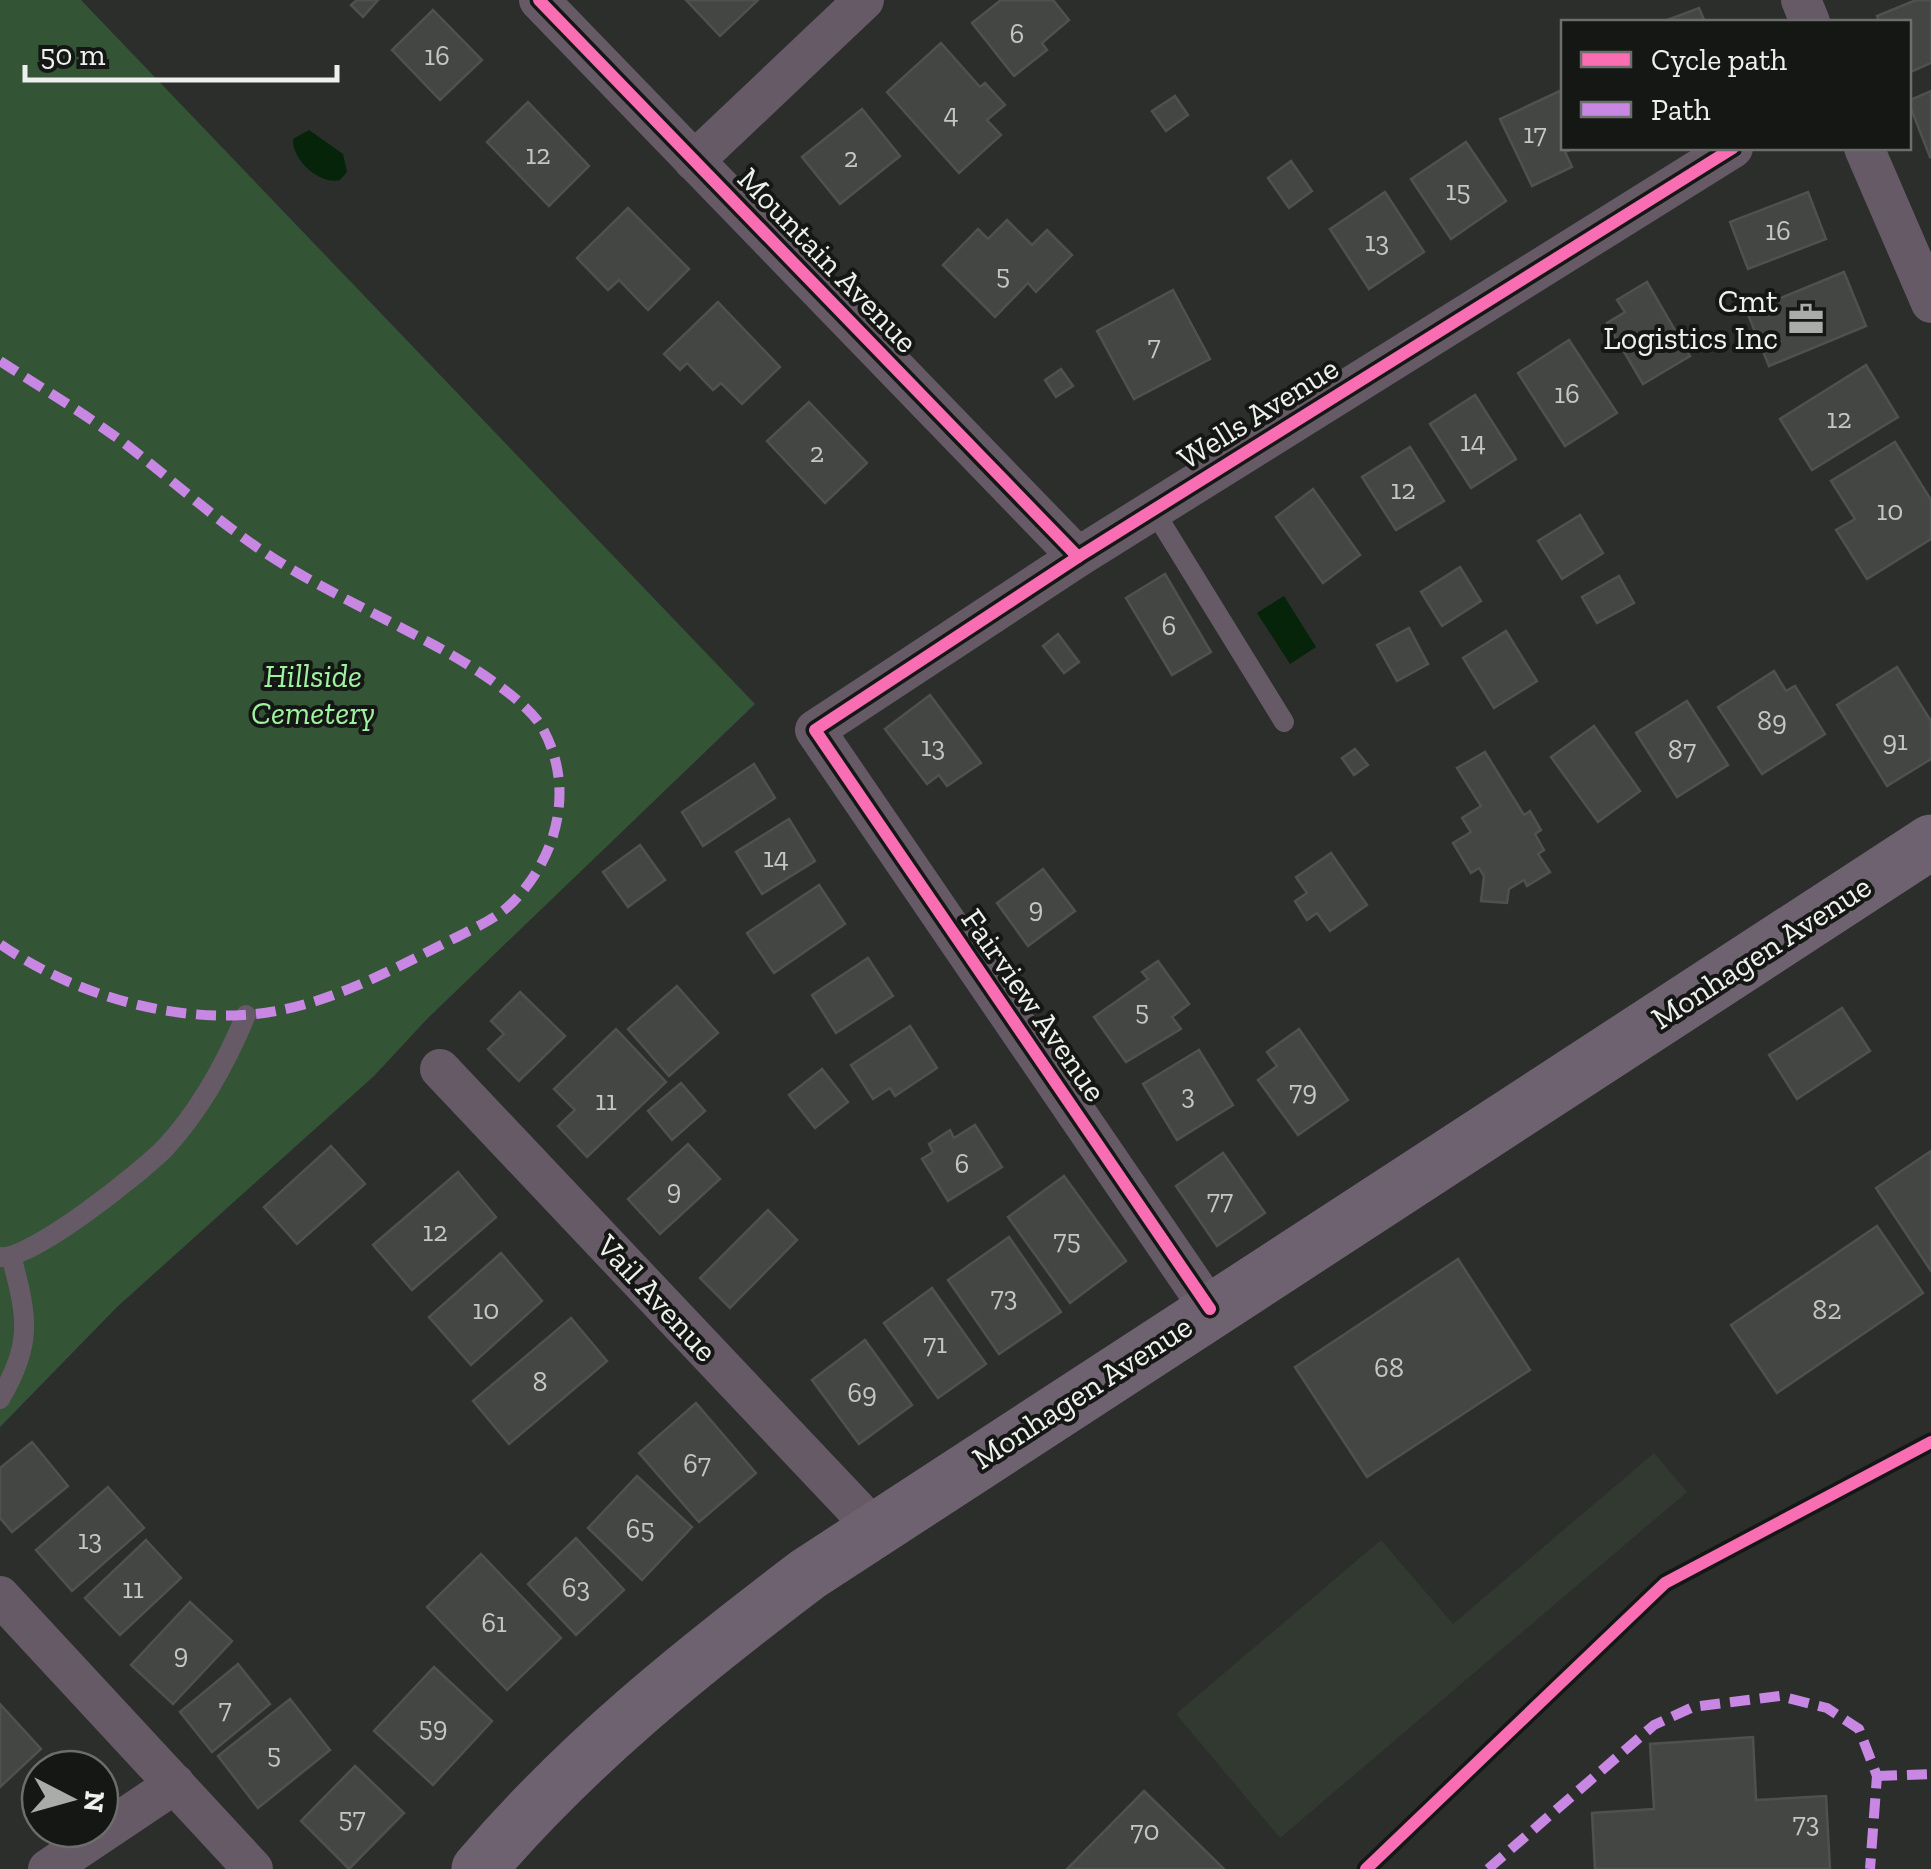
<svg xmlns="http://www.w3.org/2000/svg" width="1931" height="1869" viewBox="0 0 1931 1869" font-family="'Zilla Slab',serif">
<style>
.built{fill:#313931}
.green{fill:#345436}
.water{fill:#062409}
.building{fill:#444644;stroke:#4f514f;stroke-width:2.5}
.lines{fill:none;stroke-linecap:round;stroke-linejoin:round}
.lane{stroke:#655a66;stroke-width:20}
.street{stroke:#655a66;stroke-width:40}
.primary{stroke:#6f6270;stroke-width:55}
.quiet{stroke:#c787e3;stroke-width:10;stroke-dasharray:20 10;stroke-linecap:butt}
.cycleway-casing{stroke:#151715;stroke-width:19}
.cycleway{stroke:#f96db3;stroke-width:12}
.labels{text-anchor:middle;stroke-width:8;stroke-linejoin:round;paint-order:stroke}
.number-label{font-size:28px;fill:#c4c6c4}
.street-label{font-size:32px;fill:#eef0ee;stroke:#151715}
.poi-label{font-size:32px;fill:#eef0ee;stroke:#151715;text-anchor:end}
.park-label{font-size:32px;font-style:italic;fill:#9ef3a0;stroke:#151715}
</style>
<rect width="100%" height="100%" fill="#2c2e2c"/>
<path class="built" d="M1654,1453l33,39 -407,346 -104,-124 205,-174 72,84z"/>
<path class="green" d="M0,0h81l674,704 -327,314 -54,58 -257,231 -117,120z"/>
<g class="water">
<path d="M309,130l34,24 4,18 -7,8c-21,5 -48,-20 -47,-41z"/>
<path d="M1284,596l32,51 -26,17 -33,-51z"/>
</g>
<g class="building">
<path d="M357,0h21l-15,17 -12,-12z"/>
<path d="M686,0h72l-38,36z"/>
<path d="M1001,0h52l16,20 -27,23 5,7 -33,26 -42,-53z"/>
<path d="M1916,0h15v63l-23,10v-51h-29l-2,-6z"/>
<path d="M1699,8l6,14h-43z"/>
<path d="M433,10l49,50 -42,40 -48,-50z"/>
<path d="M941,43l39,44 5,-4 20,22 -18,15 14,15 -42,38 -72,-81z"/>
<path d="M1564,89v59h11l-10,4 7,15 -40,19 -32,-67z"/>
<path d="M1931,91v65l-1,1 -22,-56z"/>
<path d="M1175,96l13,19 -22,16 -14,-20z"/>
<path d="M528,102l61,64 -40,40 -62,-64z"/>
<path d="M862,109l38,47 -60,48 -38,-47z"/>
<path d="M1466,142l40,59 -55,38 -40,-60z"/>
<path d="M1291,161l21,30 -23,17 -21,-30z"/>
<path d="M1385,192l39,60 -55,37 -39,-60z"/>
<path d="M1808,192l18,47 -78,30 -18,-47z"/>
<path d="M628,208l61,61 -41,41 -29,-30 -11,10 -31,-32z"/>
<path d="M1007,220l25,25 15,-15 25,25 -36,37 -8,-9 -33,34 -52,-52 35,-36 10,10z"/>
<path d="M1844,272l22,54 -97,40 -22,-54z"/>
<path d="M1647,282l43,74 -47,28 -36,-61 18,-11 -8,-12z"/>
<path d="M1173,290l37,69 -76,40 -37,-68z"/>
<path d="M718,302l62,65 -38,37 -21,-21 -8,7 -26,-27 -7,7 -16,-16z"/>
<path d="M1569,340l48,73 -52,33 -47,-73z"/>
<path d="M1866,365l32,52 -86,53 -32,-51z"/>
<path d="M1061,369l12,17 -17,11 -11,-17z"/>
<path d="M1475,395l41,64 -45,29 -41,-64z"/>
<path d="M809,402l58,61 -42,40 -58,-62z"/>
<path d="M1895,442l36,58v39l-64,40 -31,-49 19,-11 -24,-38z"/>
<path d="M1410,447l34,54 -48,29 -34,-53z"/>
<path d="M1313,489l47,66 -37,28 -47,-66z"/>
<path d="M1580,515l23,38 -41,26 -24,-38z"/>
<path d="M1460,567l21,34 -39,25 -21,-34z"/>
<path d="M1165,574l46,78 -39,23 -46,-77z"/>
<path d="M1619,576l15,27 -37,20 -15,-26z"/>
<path d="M1409,628l19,36 -31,17 -20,-36z"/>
<path d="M1506,631l31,50 -43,27 -31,-50z"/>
<path d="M1058,634l21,28 -15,11 -21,-27z"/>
<path d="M1897,667l34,54v38l-44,27 -50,-81z"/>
<path d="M1774,671l12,20 9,-5 30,48 -63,40 -44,-67z"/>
<path d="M930,695l51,68 -34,23 -8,-11 -12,9 -42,-55z"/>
<path d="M1687,701l41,64 -51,32 -41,-64z"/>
<path d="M1594,726l46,65 -42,31 -47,-65z"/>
<path d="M1355,749l13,16 -14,10 -12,-17z"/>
<path d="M1485,752l39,63 6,-4 11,19 -6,4 9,16 -6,4 12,18 -23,14 -3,-6 -15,9 -2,14 -26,-2 3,-25 -5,-8 -8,5 -18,-30 18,-11 -9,-14 19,-12 -24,-38z"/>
<path d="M754,764l21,34 -72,48 -21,-34z"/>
<path d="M789,819l26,42 -53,33 -26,-42z"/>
<path d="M640,845l25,35 -37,27 -25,-35z"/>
<path d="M1331,853l36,52 -37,26 -13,-18 -10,7 -12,-19 12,-8 -11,-16z"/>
<path d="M1043,869l32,42 -47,35 -31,-43z"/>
<path d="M819,885l26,39 -71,49 -27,-40z"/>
<path d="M868,958l25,38 -57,37 -24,-38z"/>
<path d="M1158,961l31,43 -17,13 9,12 -55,33 -32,-45 54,-38 -6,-7z"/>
<path d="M677,986l41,47 -49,43 -41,-47z"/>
<path d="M520,992l45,44 -46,45 -31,-32 16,-15 -13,-13z"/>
<path d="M1842,1008l28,43 -73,48 -28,-44z"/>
<path d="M910,1026l27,42 -42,28 -5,-8 -17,11 -22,-34z"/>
<path d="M616,1029l50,53 -79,75 -29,-31 17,-16 -21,-21z"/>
<path d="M1299,1029l49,71 -50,35 -40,-55 19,-14 -10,-14z"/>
<path d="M1199,1050l34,55 -56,35 -34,-56z"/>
<path d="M822,1069l26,33 -33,26 -26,-33z"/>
<path d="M681,1083l24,28 -33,29 -24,-29z"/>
<path d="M975,1125l27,42 -54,34 -26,-42 11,-7 -4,-8 21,-14 4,8z"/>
<path d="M688,1144l32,35 -60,55 -32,-35z"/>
<path d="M331,1146l34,38 -68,60 -33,-37z"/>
<path d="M1931,1151v120l-55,-83z"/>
<path d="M1223,1153l42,60 -48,33 -41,-60z"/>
<path d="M458,1172l38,45 -84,73 -39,-45z"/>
<path d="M1064,1176l62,85 -56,42 -62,-86z"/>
<path d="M768,1210l29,30 -67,68 -30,-30z"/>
<path d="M1877,1226l46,67 -146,100 -46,-68z"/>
<path d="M1009,1237l52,75 -62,42 -51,-74z"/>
<path d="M501,1253l41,48 -71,64 -42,-48z"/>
<path d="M1458,1259l72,111 -163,107 -72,-110z"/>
<path d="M932,1288l54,76 -48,34 -54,-75z"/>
<path d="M571,1318l36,43 -98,83 -36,-43z"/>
<path d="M865,1340l47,65 -53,39 -47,-64z"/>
<path d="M696,1403l60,70 -57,49 -60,-69z"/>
<path d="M32,1442l36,44 -56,46 -12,-14v-50z"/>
<path d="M637,1476l55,51 -50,53 -54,-52z"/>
<path d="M108,1487l36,41 -72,63 -36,-41z"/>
<path d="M576,1538l48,52 -48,45 -48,-51z"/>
<path d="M146,1540l35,38 -61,57 -35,-37z"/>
<path d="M481,1554l80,84 -54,52 -80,-83z"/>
<path d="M190,1602l42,39 -59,63 -42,-39z"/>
<path d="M238,1664l32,40 -58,48 -32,-40z"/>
<path d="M434,1667l58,54 -59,64 -59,-54z"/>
<path d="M290,1699l40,51 -72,58 -40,-52z"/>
<path d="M0,1704l41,45 -41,38z"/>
<path d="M1753,1737l3,63 70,-4 4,73h-235l-3,-56 62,-4 -4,-65z"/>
<path d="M355,1766l49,47 -55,56 -48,-48z"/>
<path d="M1144,1791l80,78h-157z"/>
</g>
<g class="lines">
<g class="lane">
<path d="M1154,511l130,211"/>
<path d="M0,1257c30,4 142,-85 166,-110 35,-38 60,-84 80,-132"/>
<path d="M0,1399c32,-56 28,-79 12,-140"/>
</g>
<g class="street">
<path d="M539,0l539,557"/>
<path d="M1801,0l9,22"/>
<path d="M1864,148l67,155"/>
<path d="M694,161l170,-161"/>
<path d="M440,1069l434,459"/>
<path d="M1210,1309l-395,-579 263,-173 655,-409"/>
<path d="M0,1596l253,273"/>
<path d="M48,1869l127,-85"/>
</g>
<path class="primary" d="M479,1869c97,-114 210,-205 329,-295l1123,-732"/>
<g class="quiet">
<path d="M0,361c40,26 82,51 120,79 49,37 93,78 144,112 51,34 111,61 166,91 32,17 96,55 113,86 32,59 15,127 -30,173 -17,17 -37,25 -58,36 -66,33 -136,73 -212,77 -83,5 -175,-24 -243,-71"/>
<path d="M1877,1776l54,-2"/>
<path d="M1488,1869l166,-144 39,-18 87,-11 47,12 32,21 18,47 -7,93"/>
</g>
<defs>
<g id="cycleway">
<path d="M539,0l539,557"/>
<path d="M1210,1309l-395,-579 263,-173 655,-409"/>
<path d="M1366,1869l299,-286 266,-141"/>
</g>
</defs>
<use href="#cycleway" class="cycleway-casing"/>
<use href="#cycleway" class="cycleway"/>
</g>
<defs>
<symbol id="office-bare" viewBox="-9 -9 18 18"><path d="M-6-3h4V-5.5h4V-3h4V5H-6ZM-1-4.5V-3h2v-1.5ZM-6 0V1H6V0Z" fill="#aaacaa" stroke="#151715" stroke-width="2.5" paint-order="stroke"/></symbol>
</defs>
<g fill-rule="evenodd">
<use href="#office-bare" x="1781" y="294" width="50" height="50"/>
</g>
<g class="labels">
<g class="number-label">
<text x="1017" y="43">6</text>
<text x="437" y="65">16</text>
<text x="951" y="123">4</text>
<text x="1535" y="143">17</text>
<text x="538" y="164">12</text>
<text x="851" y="167">2</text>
<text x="1458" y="200">15</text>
<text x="1778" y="240">16</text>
<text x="1377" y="251">13</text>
<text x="1003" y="284">5</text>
<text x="1154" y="355">7</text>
<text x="1567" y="403">16</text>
<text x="1839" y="428">12</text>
<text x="1473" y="451">14</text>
<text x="817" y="462">2</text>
<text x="1403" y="499">12</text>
<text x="1890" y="520">10</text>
<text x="1169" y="635">6</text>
<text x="1772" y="730">89</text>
<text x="1895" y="750">91</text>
<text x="933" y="756">13</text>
<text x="1682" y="759">87</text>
<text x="776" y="867">14</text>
<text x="1036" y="917">9</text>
<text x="1142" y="1020">5</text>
<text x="1303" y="1100">79</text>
<text x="1188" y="1104">3</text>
<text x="606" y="1110">11</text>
<text x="962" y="1173">6</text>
<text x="674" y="1199">9</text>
<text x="1220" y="1209">77</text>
<text x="435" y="1241">12</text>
<text x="1067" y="1249">75</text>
<text x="1004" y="1306">73</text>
<text x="486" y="1319">10</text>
<text x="1827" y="1319">82</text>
<text x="935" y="1353">71</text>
<text x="1389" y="1377">68</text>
<text x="540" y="1391">8</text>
<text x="862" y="1402">69</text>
<text x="697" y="1473">67</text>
<text x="640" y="1538">65</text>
<text x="90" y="1549">13</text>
<text x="576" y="1597">63</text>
<text x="133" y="1598">11</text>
<text x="494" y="1632">61</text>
<text x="181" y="1663">9</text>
<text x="225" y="1718">7</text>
<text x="433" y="1736">59</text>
<text x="274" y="1763">5</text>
<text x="352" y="1827">57</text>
<text x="1806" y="1832">73</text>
<text x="1145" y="1840">70</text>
</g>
<g class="street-label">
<text transform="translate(828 260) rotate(46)" y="11">Mountain Avenue</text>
<text transform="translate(1258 413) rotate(-32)" y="11">Wells Avenue</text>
<text transform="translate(1761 952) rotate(-33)" y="11">Monhagen Avenue</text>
<text transform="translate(1034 1005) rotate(55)" y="11">Fairview Avenue</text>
<text transform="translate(657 1298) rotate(47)" y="11">Vail Avenue</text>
<text transform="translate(1082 1392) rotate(-33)" y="11">Monhagen Avenue</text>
</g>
<g class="poi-label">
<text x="1778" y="312">Cmt<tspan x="1778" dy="37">Logistics Inc</tspan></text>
</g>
<g class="park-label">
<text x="313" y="687">Hillside<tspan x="313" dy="37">Cemetery</tspan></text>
</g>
</g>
<rect x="1561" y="20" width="350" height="130" fill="#151715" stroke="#6c6e6c" stroke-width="2.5"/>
<rect x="1581" y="52" width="50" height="15" fill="#f96db3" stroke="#6c6e6c" stroke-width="2.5"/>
<text x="1651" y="70" font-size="30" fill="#eef0ee">Cycle path</text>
<rect x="1581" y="102" width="50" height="15" fill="#c787e3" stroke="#6c6e6c" stroke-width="2.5"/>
<text x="1651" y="120" font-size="30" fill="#eef0ee">Path</text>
<g transform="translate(70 1799) rotate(96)"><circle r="48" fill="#151715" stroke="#6c6e6c" stroke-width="2.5"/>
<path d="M0-8L18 38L0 25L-18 38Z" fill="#aaacaa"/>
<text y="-15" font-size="28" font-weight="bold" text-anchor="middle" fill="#eef0ee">N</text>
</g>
<path d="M25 65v15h312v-15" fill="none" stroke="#eef0ee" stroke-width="5"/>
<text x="40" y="65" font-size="30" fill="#eef0ee" stroke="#151715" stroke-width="8" paint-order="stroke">50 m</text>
</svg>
